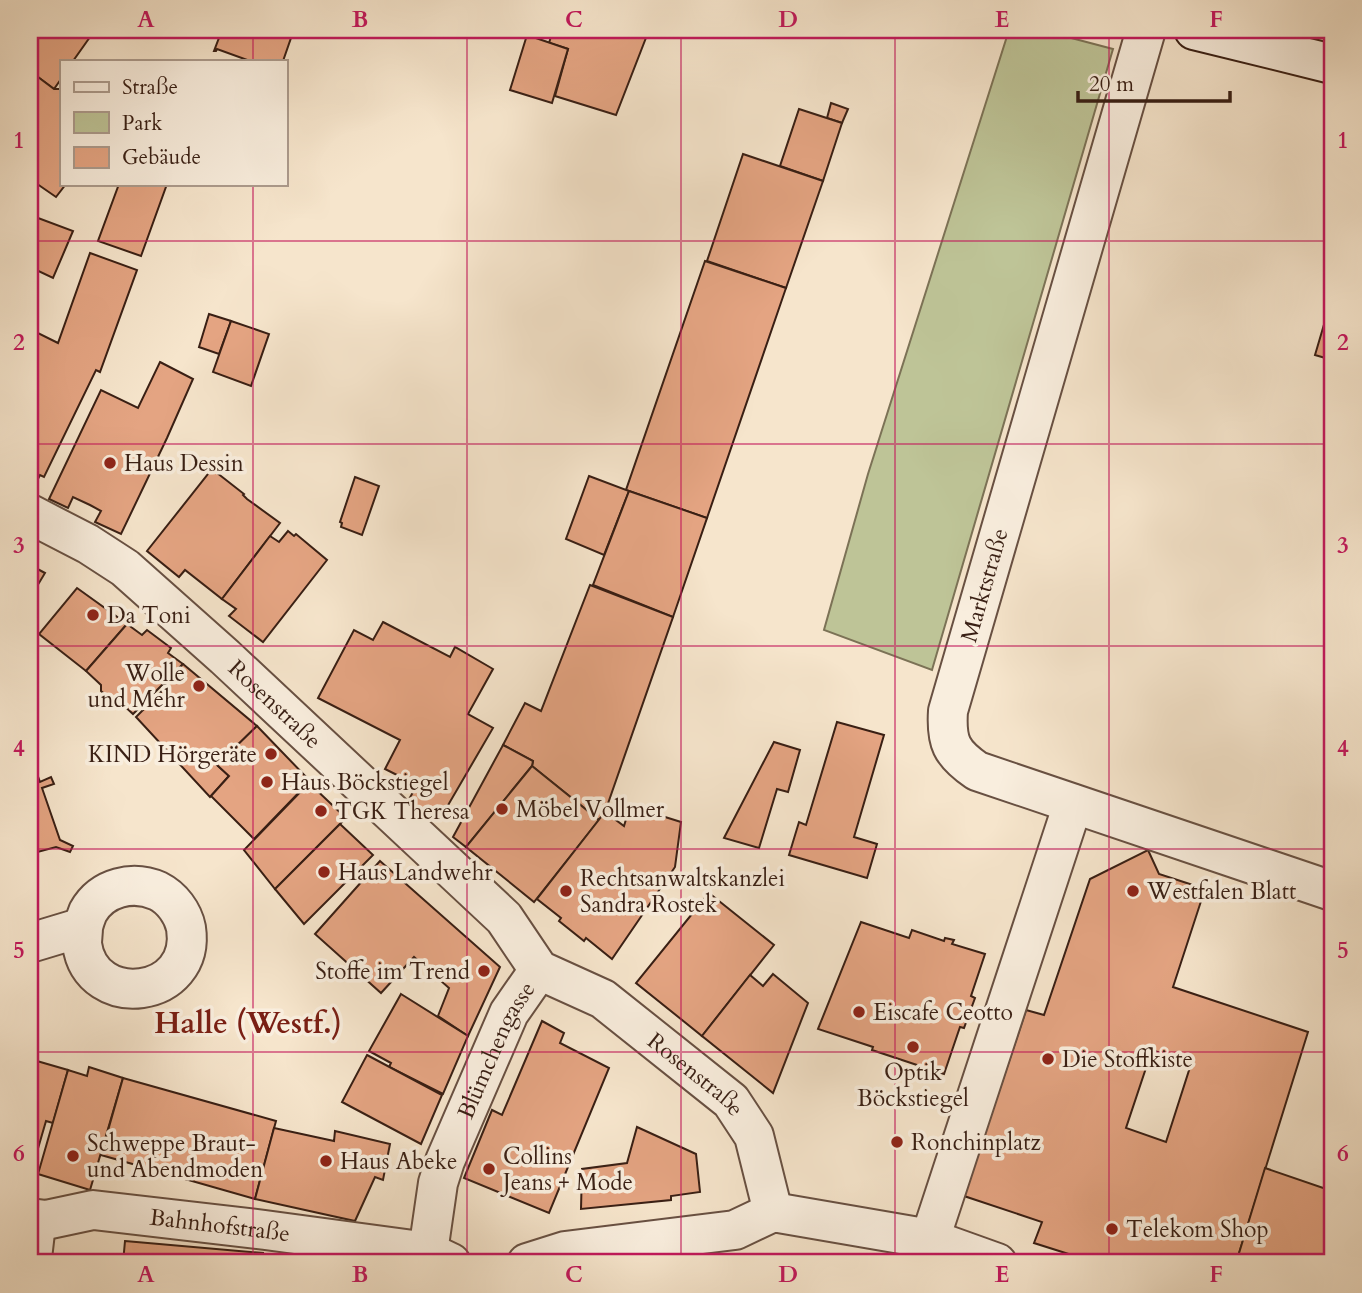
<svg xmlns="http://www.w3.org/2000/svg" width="1362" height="1293" viewBox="0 0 1362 1293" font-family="Cardo,serif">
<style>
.green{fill:#bec497;stroke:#7c7256;stroke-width:2}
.building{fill:#e4a482;stroke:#391f14;stroke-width:2;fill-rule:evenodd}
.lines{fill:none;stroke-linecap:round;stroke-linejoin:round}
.lane-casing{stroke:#685042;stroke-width:23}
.street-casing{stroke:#685042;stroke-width:42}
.secondary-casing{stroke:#391f14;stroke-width:42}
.lane{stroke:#f9eede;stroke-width:19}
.street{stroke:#f9eede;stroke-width:38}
.secondary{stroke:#f9eede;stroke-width:38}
.grid{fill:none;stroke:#c2185b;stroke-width:2;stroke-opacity:0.55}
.poi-dot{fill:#8f2418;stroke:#f9eede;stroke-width:2.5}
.labels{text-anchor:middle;stroke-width:7;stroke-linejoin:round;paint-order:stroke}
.poi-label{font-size:23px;fill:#391f14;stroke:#f9eede;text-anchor:start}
.street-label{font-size:23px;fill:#391f14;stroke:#f9eede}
.district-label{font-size:30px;font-weight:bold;fill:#7a1f14;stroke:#f9eede}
.neatline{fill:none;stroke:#c2185b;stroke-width:2.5}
.grid-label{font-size:23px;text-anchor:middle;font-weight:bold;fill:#c2185b}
</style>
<rect width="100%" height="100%" fill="#f6e5cc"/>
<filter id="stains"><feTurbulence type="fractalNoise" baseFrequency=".00286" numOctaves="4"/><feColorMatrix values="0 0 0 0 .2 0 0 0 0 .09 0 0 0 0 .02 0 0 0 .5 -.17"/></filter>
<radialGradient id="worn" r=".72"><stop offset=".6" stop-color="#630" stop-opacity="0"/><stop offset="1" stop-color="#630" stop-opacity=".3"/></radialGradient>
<path class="green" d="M1009,30h32l72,19 -181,621 -108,-40 44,-156z"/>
<g class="building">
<path d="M30,30h51l9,7 -17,24h-12v18l-7,10 -24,-18z"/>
<path d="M222,30h56l14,5 -9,26h-33l-33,-12 -1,2h-2z"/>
<path d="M553,30h96l-33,85 -61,-19 13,-47 -19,-6z"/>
<path d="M527,35l41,14 -16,54 -42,-13z"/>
<path d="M30,71l24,18h7v95h5l-10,13 -26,-18z"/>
<path d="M831,103l17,6 -6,14 -15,-5z"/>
<path d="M799,109l43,14 -19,58 -43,-15z"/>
<path d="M743,154l80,27 -37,107 -79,-27z"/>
<path d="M119,184h48l-26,72 -43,-15z"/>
<path d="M30,215l43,16 -20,47 -23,-11z"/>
<path d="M90,253l47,17 -37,102 -4,-2 -52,107 -4,-2 -2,4 -8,-4v-146l28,14z"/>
<path d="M705,261l81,27 -79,230 -81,-28z"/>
<path d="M1328,311l4,1v48l-17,-5z"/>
<path d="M209,314l22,7 -12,33 -20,-7z"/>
<path d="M231,321l38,13 -18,52 -38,-14z"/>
<path d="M160,362l33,17 -26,59 -46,96 -26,-12 6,-11 -11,-6 -17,-8 -5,11 -19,-9 52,-109 37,18z"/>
<path d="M212,469l32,25 -1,1 4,4 33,24 -58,76 -37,-29 -6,7 -32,-26z"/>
<path d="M589,476l40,15 -25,64 -38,-16z"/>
<path d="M355,477l24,9 -17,49 -21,-8 1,-4 -2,-1z"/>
<path d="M629,491l78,27 -34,99 -80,-32z"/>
<path d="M288,531l6,5 2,-2 31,26 -64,82 -34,-26 7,-7 -14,-10 48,-63 9,6z"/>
<path d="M30,565l15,8 -15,25z"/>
<path d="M590,585l83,32 -68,195 -6,8 -67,-54 1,-5 -30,-16 22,-42 16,8z"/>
<path d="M77,588l50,36 -41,47 -47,-37z"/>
<path d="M383,622l67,35 5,-10 38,22 -25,45 25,14 -53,91 -32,-18 9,-16 -32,-16 15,-29 -82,-42 36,-68 19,10z"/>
<path d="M127,624l15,11 5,-5 24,18 -3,5 15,11 -50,50 -14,-13h-6l-12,-10v-6l-15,-14z"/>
<path d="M183,664l74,62 -40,39 12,11 -19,21 -74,-80 31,-31 -3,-3z"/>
<path d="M837,722l47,13 -30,102 23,7 -10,34 -78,-23 10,-33 7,3z"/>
<path d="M257,726l53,55 -56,58 -43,-43 18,-20 -12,-11z"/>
<path d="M774,742l26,8 -12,42 -11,-3 -18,59 -35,-10z"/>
<path d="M503,745l30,16 -1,5 -66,81 -13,-10z"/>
<path d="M30,754l10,28 11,-5 3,7 -12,4 18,52 13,6 -3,6 -14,-5 -26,7z"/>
<path d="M532,766l67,54 -65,82 -68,-55z"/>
<path d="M309,783l37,35 -71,71 -31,-39z"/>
<path d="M630,806l51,16 -6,45 -63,92 -26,-21 -2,3 -25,-20 2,-3 -24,-19 68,-87 19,14z"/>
<path d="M340,824l33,31 -69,69 -29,-35z"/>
<path d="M1148,850l11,24 46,15 -32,98 135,45 -72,231h-139l-63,-20 8,-21 -78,-26 62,-186 18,5 46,-136zM1152,1050l39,14 -25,78 -40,-14z"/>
<path d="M380,861l120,106 -32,69 -30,-20 11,-28 -35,-31 -33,36 -66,-59z"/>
<path d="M709,893l65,52 -72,91 -66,-53z"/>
<path d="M861,922l48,16 3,-8 32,11 1,-3 9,2 -2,4 33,10 -14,42 4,2 -11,30 -4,-1 -16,47 -72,-24 1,-3 -55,-18z"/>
<path d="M773,974l35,29 -35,90 -71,-57 48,-61 13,11z"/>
<path d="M401,994l67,42 -25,58 -54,-27 2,-4 -22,-12z"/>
<path d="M542,1021l22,12 -4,10 49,25 -60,145 -85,-35 28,-68 10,5z"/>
<path d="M367,1055l75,40 -21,49 -79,-42z"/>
<path d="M30,1059l38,11 -15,53 -7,-2 -16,55z"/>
<path d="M89,1067l34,11 -33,112 -52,-16 30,-104 19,6z"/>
<path d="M123,1078l153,43 -21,78 -154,-44z"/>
<path d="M637,1127l59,27 4,38 -29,4v4l-90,9 1,-40 45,-6z"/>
<path d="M274,1128l60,13 1,-10 55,13 -7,36 -8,-3 -20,44 -100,-22z"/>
<path d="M1265,1168l67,23v72h-96z"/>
<path d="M125,1241l138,12 -1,10h-139z"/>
</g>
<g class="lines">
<defs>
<path id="lane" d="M41,1263l5,-43"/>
<g id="street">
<path d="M1146,30l-198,681c-2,31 3,42 29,60l355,120"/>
<path id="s1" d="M30,514l58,30 37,24 100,89 279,261 35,52 64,29 128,102 23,35 19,76"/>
<path d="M30,943l53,-16c0,6 -1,12 -1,17 9,68 115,55 104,-16 -3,-15 -14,-30 -28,-37 -25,-11 -56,-4 -70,21 -2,5 -4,11 -5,15"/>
<path id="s2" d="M30,1218l16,2 47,-10 172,20 163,22 23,11"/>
<path d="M930,1239l143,-435"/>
<path id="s3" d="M428,1252l10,-69 7,-22 64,-148 30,-43"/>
<path d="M527,1263l38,-12 170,-21 38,-18 157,27 67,24"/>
</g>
<path id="secondary" d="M1194,30l138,34"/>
</defs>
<use href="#lane" class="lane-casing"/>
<use href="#street" class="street-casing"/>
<use href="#secondary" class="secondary-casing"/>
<use href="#lane" class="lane"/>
<use href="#street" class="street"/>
<use href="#secondary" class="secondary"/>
</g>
<path class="grid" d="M253,30v31M467,30v1233M681,30v1233M895,30v1233M1109,30v1233M253,184v1079M30,241h1302M30,444h1302M30,646h1302M30,849h1302M30,1052h1302"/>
<g class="poi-dot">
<circle cx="110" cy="463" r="7"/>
<circle cx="93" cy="615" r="7"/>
<circle cx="199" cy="686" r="7"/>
<circle cx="271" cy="754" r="7"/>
<circle cx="267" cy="782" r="7"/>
<circle cx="502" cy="809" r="7"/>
<circle cx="321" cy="811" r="7"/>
<circle cx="324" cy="872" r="7"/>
<circle cx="566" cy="891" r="7"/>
<circle cx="1133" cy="891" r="7"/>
<circle cx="484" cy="971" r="7"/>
<circle cx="859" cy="1012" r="7"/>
<circle cx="913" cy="1047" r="7"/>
<circle cx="1048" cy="1059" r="7"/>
<circle cx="897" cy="1142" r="7"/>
<circle cx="73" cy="1156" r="7"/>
<circle cx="326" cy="1161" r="7"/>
<circle cx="489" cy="1169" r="7"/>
<circle cx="1112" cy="1229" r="7"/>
</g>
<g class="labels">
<g class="poi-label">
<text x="124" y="471">Haus Dessin</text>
<text x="107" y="623">Da Toni</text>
<text x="185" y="681" text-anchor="end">Wolle<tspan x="185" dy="26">und Mehr</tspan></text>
<text x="257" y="762" text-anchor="end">KIND Hörgeräte</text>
<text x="281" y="790">Haus Böckstiegel</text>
<text x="516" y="817">Möbel Vollmer</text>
<text x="335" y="819">TGK Theresa</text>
<text x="338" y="880">Haus Landwehr</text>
<text x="580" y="886">Rechtsanwaltskanzlei<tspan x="580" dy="26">Sandra Rostek</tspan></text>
<text x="1147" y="899">Westfalen Blatt</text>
<text x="470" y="979" text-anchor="end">Stoffe im Trend</text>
<text x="873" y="1020">Eiscafe Ceotto</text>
<text x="1062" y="1067">Die Stoffkiste</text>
<text x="913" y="1080" text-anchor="middle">Optik<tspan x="913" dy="26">Böckstiegel</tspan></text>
<text x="911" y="1150">Ronchinplatz</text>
<text x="87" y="1151">Schweppe Braut-<tspan x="87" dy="26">und Abendmoden</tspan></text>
<text x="503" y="1164">Collins<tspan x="503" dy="26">Jeans + Mode</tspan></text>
<text x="340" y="1169">Haus Abeke</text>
<text x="1126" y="1237">Telekom Shop</text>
</g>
<g class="street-label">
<text transform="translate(984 585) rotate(-74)" y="8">Marktstraße</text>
<text dy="8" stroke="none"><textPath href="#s1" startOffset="312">Rosenstraße</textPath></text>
<text dy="8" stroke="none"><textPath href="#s3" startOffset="215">Blümchengasse</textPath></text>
<text dy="8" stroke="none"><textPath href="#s1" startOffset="878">Rosenstraße</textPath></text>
<text dy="8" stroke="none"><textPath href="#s2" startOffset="192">Bahnhofstraße</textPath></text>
</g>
<g class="district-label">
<text x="248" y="1033">Halle (Westf.)</text>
</g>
</g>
<rect width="1362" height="1293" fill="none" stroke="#f6e5cc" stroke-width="77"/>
<rect x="60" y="60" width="228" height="126" fill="#f9eede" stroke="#ac9b8d" stroke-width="2"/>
<rect x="74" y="82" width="35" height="10" fill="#f9eede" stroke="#ac9b8d" stroke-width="2"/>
<text x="122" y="94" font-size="21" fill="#391f14">Straße</text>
<rect x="74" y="112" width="35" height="21" fill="#bec497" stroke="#ac9b8d" stroke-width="2"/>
<text x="122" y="130" font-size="21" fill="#391f14">Park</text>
<rect x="74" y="147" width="35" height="21" fill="#e4a482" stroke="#ac9b8d" stroke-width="2"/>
<text x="122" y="164" font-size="21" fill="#391f14">Gebäude</text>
<path d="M1078 91v10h152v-10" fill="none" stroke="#391f14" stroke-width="3.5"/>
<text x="1089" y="91" font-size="21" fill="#391f14" stroke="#f9eede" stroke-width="5" paint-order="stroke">20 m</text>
<rect x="38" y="38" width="1286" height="1216" class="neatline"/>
<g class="grid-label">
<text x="146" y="27">A</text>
<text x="360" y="27">B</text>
<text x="574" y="27">C</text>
<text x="788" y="27">D</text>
<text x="1002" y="27">E</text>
<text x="1216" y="27">F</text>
<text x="19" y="148">1</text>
<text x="1343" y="148">1</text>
<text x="19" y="350">2</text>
<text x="1343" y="350">2</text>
<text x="19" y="553">3</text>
<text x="1343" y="553">3</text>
<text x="19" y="756">4</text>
<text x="1343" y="756">4</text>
<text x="19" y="958">5</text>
<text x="1343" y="958">5</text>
<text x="19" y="1161">6</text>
<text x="1343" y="1161">6</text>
<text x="146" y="1282">A</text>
<text x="360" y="1282">B</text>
<text x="574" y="1282">C</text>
<text x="788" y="1282">D</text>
<text x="1002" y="1282">E</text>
<text x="1216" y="1282">F</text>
</g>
<rect width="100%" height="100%" filter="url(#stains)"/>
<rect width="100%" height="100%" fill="url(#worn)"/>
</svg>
